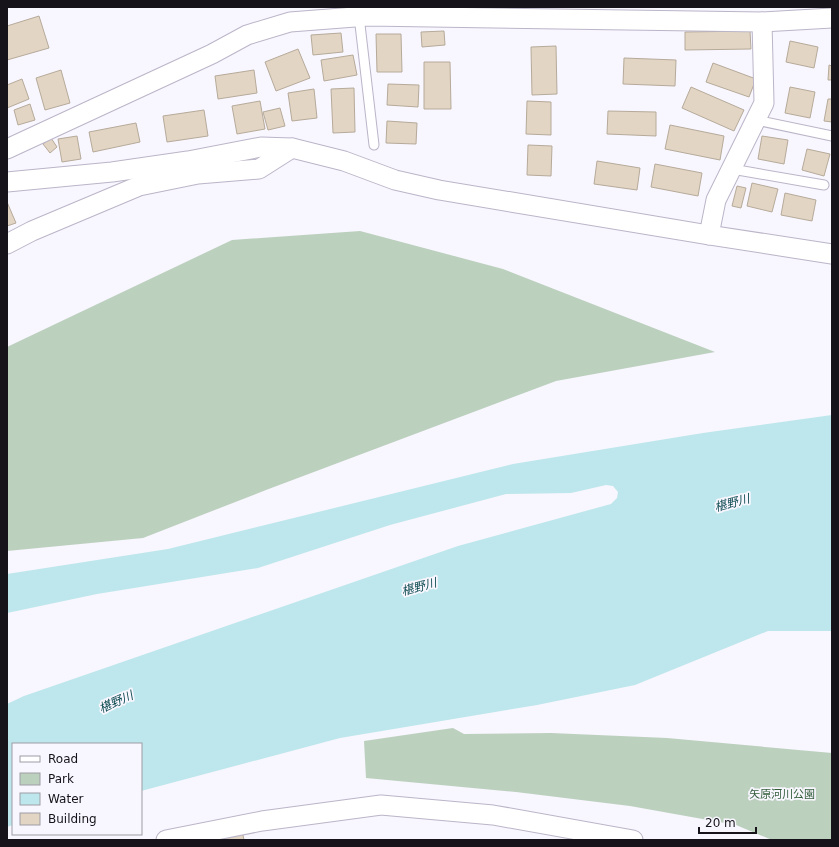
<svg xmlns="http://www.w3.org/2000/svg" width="839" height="847" viewBox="0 0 839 847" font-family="'DejaVu Sans','Noto Sans JP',sans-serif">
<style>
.green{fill:#bcd0be}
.water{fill:#bde7ec}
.building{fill:#e2d5c4;stroke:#b6aa9a}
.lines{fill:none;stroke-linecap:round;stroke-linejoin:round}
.service-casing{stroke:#bbb5c8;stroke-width:11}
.minor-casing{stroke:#bbb5c8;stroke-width:21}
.service{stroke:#fff;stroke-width:9}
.minor{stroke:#fff;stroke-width:19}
.labels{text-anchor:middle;stroke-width:3.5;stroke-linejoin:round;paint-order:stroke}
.park-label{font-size:11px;fill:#315c3a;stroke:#f8f6fe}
.water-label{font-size:12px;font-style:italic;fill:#0f4c52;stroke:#f8f6fe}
</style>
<rect width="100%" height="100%" fill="#f8f6fe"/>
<g class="green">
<path d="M360,231l143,38 212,83 -159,29 -290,109 -123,48 -136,13v-204l225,-107z"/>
<path d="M453,728l11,6 87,-1 116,5 165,15v87h-60l-36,-15 -106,-19 -114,-14 -150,-14 -2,-37z"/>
</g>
<path class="water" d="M832,415v216h-64l-133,54 -98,20 -197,33 -199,53v-47h-128v81l-6,2v-123l17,-8 434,-150 153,-42 6,-6 1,-6 -5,-6 -7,-1 -35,8 -65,1 -116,31 -132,43 -161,26 -90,19v-39l161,-25 345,-85 190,-31z"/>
<g class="building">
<path d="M39,16l10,32 -42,12v-34z"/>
<path d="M444,31l1,14 -23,2 -1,-15z"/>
<path d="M750,31l1,18 -66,1v-18z"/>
<path d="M341,33l2,19 -30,3 -2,-20z"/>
<path d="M376,34h25l1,38h-25z"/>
<path d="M790,41l28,6 -4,21 -28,-6z"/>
<path d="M556,46l1,48 -25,1 -1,-48z"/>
<path d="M298,49l12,29 -34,13 -11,-29z"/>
<path d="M353,55l4,20 -33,6 -3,-21z"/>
<path d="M624,58l52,2 -1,26 -52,-2z"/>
<path d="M424,62h26l1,47h-27z"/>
<path d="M713,63l43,16 -7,18 -43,-15z"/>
<path d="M829,65l3,1v14h-4z"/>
<path d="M61,70l9,33 -25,7 -9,-32z"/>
<path d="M254,70l3,23 -39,6 -3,-23z"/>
<path d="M22,79l7,20 -22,9v-23z"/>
<path d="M388,84l31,1 -1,22 -31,-2z"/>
<path d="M691,87l53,23 -10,21 -52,-23z"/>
<path d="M790,87l25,5 -5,26 -25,-5z"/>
<path d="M354,88l1,44 -22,1 -2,-44z"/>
<path d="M314,89l3,29 -25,3 -4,-28z"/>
<path d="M828,99h4v23l-8,-1z"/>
<path d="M260,101l5,28 -28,5 -5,-28z"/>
<path d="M527,101l24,1v33l-25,-1z"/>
<path d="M30,104l5,16 -17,5 -4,-15z"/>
<path d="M280,108l5,18 -17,4 -5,-18z"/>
<path d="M204,110l4,26 -41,6 -4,-26z"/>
<path d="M608,111l48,1v24l-49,-2z"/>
<path d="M387,121l30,2 -1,21 -30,-1z"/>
<path d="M136,123l4,19 -47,10 -4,-20z"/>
<path d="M670,125l54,11 -4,24 -55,-11z"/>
<path d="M77,136l4,23 -19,3 -4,-23z"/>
<path d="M762,136l26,4 -4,24 -26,-5z"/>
<path d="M51,138l6,9 -7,6 -7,-9z"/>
<path d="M528,145l24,1 -1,30 -24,-1z"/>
<path d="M807,149l23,5 -6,22 -22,-6z"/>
<path d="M597,161l43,7 -3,22 -43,-6z"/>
<path d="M655,164l47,9 -4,23 -47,-9z"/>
<path d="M752,183l26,6 -6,23 -25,-6z"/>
<path d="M737,186l9,2 -5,20 -9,-2z"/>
<path d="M785,193l31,7 -4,21 -31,-6z"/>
<path d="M7,202l9,21 -9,3z"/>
<path d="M242,830l2,10h-35z"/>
</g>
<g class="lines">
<defs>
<g id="service">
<path d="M359,16l15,129"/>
<path d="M756,120l76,16"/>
<path d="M732,169l92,16"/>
</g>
<g id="minor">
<path d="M7,149l205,-95 35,-19 43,-13 78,-6 394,6 70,-4"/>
<path d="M7,182l105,-10 76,-11 73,-14 31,1 52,13 51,19 44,10 270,45 123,19"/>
<path d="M709,235l7,-35 48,-97 -2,-81"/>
<path d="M7,244l25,-13 107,-45 59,-12 61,-5 33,-21"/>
<path d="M166,840l96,-19 119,-16 112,10 140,25"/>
</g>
</defs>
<use href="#service" class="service-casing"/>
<use href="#minor" class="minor-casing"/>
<use href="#service" class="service"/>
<use href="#minor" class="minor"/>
</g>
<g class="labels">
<g class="park-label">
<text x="782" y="798">矢原河川公園</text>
</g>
<g class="water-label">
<text transform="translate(732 503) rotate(-15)" y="4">椹野川</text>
<text transform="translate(419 587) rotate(-15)" y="4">椹野川</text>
<text transform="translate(116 702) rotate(-24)" y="4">椹野川</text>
</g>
</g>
<rect width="839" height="847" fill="none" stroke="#16141a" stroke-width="16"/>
<rect x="12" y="743" width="130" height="92" fill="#f8f6fe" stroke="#9e9ca3"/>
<rect x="20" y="756" width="20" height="6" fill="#ffffff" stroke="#9e9ca3"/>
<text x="48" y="763" font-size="12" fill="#16141a">Road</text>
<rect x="20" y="773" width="20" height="12" fill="#bcd0be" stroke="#9e9ca3"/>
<text x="48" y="783" font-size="12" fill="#16141a">Park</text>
<rect x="20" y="793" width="20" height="12" fill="#bde7ec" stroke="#9e9ca3"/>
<text x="48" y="803" font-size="12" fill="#16141a">Water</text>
<rect x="20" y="813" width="20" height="12" fill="#e2d5c4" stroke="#9e9ca3"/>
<text x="48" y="823" font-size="12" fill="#16141a">Building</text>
<path d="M699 827v6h57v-6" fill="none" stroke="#16141a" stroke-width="2"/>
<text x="705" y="827" font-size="12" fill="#16141a" stroke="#f8f6fe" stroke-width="3" paint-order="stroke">20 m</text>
</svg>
